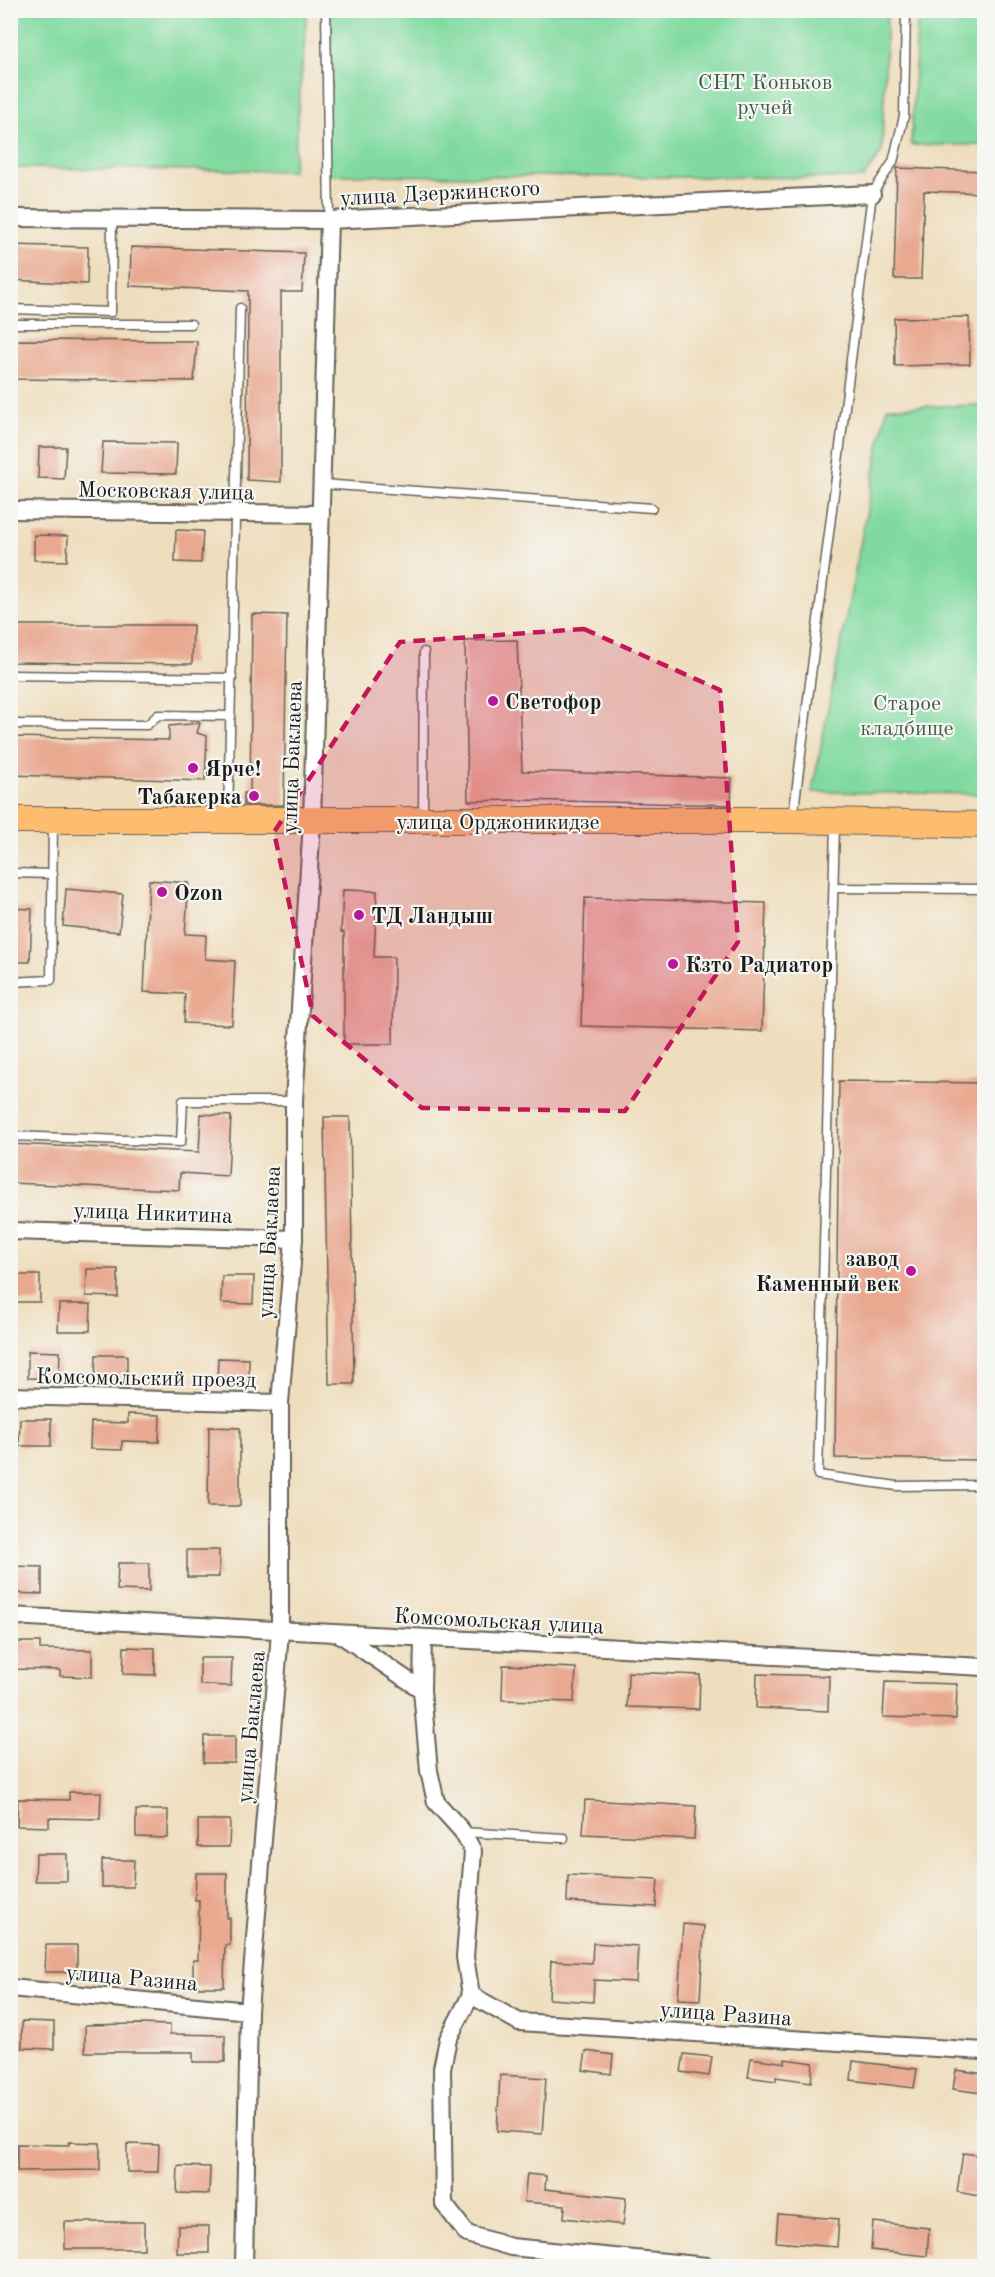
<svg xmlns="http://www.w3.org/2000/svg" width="995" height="2277" viewBox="0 0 995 2277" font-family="'Old Standard TT',serif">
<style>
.green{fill:#80da9f;stroke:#4e7b5e;stroke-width:1.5}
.building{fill:#e9a991}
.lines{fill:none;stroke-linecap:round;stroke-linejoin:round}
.lane-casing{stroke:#666055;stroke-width:11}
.street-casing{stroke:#666055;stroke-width:20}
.primary-casing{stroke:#666055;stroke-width:28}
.lane{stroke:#fff;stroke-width:8}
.street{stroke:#fff;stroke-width:16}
.primary{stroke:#fdbc70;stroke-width:26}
.marked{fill:#c2185b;fill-opacity:0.2;stroke:#c2185b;stroke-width:4.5;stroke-dasharray:12 8;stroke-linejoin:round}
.poi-dot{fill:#b5179e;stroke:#f6f6f2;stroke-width:2}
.labels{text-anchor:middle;stroke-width:4.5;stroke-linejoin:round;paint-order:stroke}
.park-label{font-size:22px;fill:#3f5e4a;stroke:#f6f6f2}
.street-label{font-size:22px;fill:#1c1c1c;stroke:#f6f6f2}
.poi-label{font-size:22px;font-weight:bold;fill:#1c1c1c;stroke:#f6f6f2;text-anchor:start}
</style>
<rect width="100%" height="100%" fill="#f6f6f2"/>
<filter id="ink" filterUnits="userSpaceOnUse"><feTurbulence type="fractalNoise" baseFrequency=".0167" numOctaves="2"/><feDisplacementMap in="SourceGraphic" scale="12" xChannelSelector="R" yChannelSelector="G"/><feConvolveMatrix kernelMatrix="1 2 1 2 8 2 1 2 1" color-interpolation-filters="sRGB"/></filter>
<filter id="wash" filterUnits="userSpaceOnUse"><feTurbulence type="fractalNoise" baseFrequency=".008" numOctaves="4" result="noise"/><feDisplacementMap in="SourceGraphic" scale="24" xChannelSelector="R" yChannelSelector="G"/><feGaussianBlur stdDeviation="1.35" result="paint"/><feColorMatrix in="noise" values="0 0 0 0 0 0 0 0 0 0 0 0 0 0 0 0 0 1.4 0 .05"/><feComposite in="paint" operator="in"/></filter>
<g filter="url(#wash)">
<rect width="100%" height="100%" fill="#efdebe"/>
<g class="green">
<path d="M11,10l296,1 -14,160 -282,-3z"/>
<path d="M331,11h556l-5,141 -19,26 -538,-3z"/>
<path d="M918,11h66v134h-73z"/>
<path d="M984,405v389l-172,-2 75,-385z"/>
</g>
<g id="blocks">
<g class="building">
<path d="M897,168l87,3v22l-60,-2 -3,88h-27z"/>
<path d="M10,245l78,2 -1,37 -77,-4z"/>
<path d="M131,247l173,6 -2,39h-21v190l-34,-2 1,-189 -118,-5z"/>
<path d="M969,317l1,47 -75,2 -1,-48z"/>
<path d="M10,340l187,1 -3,40 -184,-2z"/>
<path d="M103,442l74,1 -1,31 -75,-1z"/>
<path d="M39,447h27l-2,32 -26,-1z"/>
<path d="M176,530l27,1 -2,32 -26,-1z"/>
<path d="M34,535l34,1 -1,25 -33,-1z"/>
<path d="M252,614l35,1 -3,190h-40v-12h6z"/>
<path d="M10,625h183l-1,39 -182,-2z"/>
<path d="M517,640l5,131 210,7 -1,27 -210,-5 -53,1 -3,-160z"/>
<path d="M200,723l-3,10 10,3 -2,45 -195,-6v-38l159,3v-14z"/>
<path d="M149,880l40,3 -4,51 21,1 -1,24 30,2 -3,64 -48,-2 1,-29 -41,-2z"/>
<path d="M66,889l57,5 -4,38 -56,-6z"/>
<path d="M343,890l34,1 -3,66h20l-1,87h-49v-112h-3z"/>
<path d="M585,898l181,5 -4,128 -181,-5z"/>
<path d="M10,908l22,1 -2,53h-20z"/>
<path d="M839,1081l145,2v377l-149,-2z"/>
<path d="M201,1114l30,2 -3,60 -48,-3 -1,17 -169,-7v-39l189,8z"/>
<path d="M324,1117h26l4,267h-25z"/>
<path d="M87,1269h31v28l-32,-1z"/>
<rect x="10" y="1275" width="30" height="27"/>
<path d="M222,1276h32l-1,28 -32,-1z"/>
<path d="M59,1304h32l-1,27h-32z"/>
<path d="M28,1351l32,1 -1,27 -31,-1z"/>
<path d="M96,1355h31v27h-32z"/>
<path d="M218,1358l31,1v27h-32z"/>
<path d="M128,1414l32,1 -1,27 -37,-1v9l-32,-1 1,-27 37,1z"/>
<path d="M20,1419h31v27h-32z"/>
<path d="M209,1427l31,1v78h-32z"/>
<rect x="187" y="1550" width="32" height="27"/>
<path d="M118,1563h31v28l-32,-1z"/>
<path d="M10,1566l32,1v27l-32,-1z"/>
<path d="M10,1642h30v7l52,1v27l-32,-1v-6l-50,-1z"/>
<path d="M124,1647l31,1v27l-32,-1z"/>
<path d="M200,1658h32l-1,28 -31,-1z"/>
<path d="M503,1665l73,3 -2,34 -72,-2z"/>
<path d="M628,1672l72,3 -1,34 -72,-2z"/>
<path d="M757,1674l72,2 -1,35 -72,-3z"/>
<path d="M885,1682l72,2 -1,35 -73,-2z"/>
<path d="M204,1736h31v27h-32z"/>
<path d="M69,1792h32l-1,27 -51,-1v9l-32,-1 1,-27 51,1z"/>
<path d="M585,1800l111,6 -2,33 -111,-5z"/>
<path d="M136,1810h32v28l-32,-1z"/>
<path d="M198,1820h32l-1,27h-31z"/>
<path d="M36,1854h31v27h-32z"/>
<path d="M102,1860h32l-1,27h-31z"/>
<path d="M196,1873h31v45h3v27h-5l-1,42h-31v-27h5l1,-60h-4z"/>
<path d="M568,1875l90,4 -2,28 -89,-5z"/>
<path d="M683,1924l21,2 -4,74 -22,-1z"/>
<path d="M593,1943l45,3 -2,36 -42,-2 -1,22 -44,-3 2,-38 41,2z"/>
<path d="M46,1945h31v27h-32z"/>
<path d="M22,2021l32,1v27l-32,-1z"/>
<path d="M139,2024l31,1v9l55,1v27h-32v-10h-108v-27z"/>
<path d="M586,2051l27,4 -2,19 -28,-4z"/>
<path d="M684,2054l28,3 -3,19 -28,-4z"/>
<path d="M751,2058l34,5v-4l28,4 -2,19 -35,-5v4l-28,-4z"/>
<path d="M853,2061l64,8 -3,19 -63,-8z"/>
<path d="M956,2070l28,4 -3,19 -28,-4z"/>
<path d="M500,2075l46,3 -4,56 -45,-3z"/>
<path d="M69,2142l31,1v27l-83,1v-27l52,1z"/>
<path d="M127,2144l32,1 -1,27h-31z"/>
<path d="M963,2153l21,3v41l-27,-5z"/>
<path d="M178,2166l32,1 -1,27 -32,-1z"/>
<path d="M527,2174l19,2 -1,13 81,9 -3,27 -59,-7 1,-13 -41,-3z"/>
<path d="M778,2214l61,5 -2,28 -61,-5z"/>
<rect x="65" y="2222" width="79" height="27"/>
<path d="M873,2222l56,6 -2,28 -56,-6z"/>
<path d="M178,2226h31v27h-32z"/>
</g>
</g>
</g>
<g filter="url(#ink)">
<use href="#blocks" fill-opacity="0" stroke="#666055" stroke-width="1.5"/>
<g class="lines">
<defs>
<g id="lane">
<path d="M326,10l3,210"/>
<path d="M10,309l101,3 1,-93"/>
<path d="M10,324h181"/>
<path d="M322,484l330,24"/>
<path d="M10,675l222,3"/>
<path d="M10,724l137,1 11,-10 73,1"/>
<path d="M228,817l12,-509"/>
<path d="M423,817l1,-165"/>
<path d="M793,817l79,-623 21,-32 11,-46 2,-106"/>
<path d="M835,825l-17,650 79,11 87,-1"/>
<path d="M10,873l43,1"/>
<path d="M834,888l150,1"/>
<path d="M10,982l41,-2 2,-156"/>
<path d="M10,1136l171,6 2,-41h111"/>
<path d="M463,1832l101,6"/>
</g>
<g id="street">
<path d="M10,218l319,2 543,-26"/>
<path d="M10,510l311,4"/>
<path d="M10,1231l284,8"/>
<path d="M10,1396l270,7"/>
<path d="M10,1616l974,51"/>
<path d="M341,1635l81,55 7,81 7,31 26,29 11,20 -8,106 6,38 -23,44 -6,29 2,136 23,30 44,13 196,19"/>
<path d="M422,1690l1,-52"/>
<path d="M10,1988l239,23"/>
<path d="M471,1995l48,27 465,29"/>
<path d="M244,2266l5,-255 31,-379v-229l14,-164v-138l18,-279 17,-602"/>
</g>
<path id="primary" d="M10,820h783l191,5"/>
</defs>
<use href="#lane" class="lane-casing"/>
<use href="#street" class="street-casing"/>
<use href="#primary" class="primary-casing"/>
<use href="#lane" class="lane"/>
<use href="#street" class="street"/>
<use href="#primary" class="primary"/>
</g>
</g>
<path class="marked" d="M584,629l136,61 18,252 -113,169 -203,-3 -109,-92 -39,-184 126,-190z"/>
<g class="poi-dot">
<circle cx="493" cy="701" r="6"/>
<circle cx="193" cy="768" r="6"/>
<circle cx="254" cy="796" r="6"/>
<circle cx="162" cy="892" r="6"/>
<circle cx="359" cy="915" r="6"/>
<circle cx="673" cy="964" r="6"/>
<circle cx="911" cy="1271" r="6"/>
</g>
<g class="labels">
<g class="park-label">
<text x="765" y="89">СНТ Коньков<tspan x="765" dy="25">ручей</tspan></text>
<text x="907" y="710">Старое<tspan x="907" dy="25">кладбище</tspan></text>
</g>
<g class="street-label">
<text transform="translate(440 192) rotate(-3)" y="8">улица Дзержинского</text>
<text transform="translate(166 490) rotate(1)" y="8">Московская улица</text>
<text transform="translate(291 757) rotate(-88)" y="8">улица Баклаева</text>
<text x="498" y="829">улица Орджоникидзе</text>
<text transform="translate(153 1212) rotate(2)" y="8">улица Никитина</text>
<text transform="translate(268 1242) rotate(-87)" y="8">улица Баклаева</text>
<text transform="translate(146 1377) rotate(1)" y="8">Комсомольский проезд</text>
<text transform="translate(499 1620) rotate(3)" y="8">Комсомольская улица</text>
<text transform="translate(250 1727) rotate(-85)" y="8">улица Баклаева</text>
<text transform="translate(132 1977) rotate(5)" y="8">улица Разина</text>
<text transform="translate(726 2013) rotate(4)" y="8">улица Разина</text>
</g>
<g class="poi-label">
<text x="505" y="709">Светофор</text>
<text x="205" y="776">Ярче!</text>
<text x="242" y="804" text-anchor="end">Табакерка</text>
<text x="174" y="900">Ozon</text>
<text x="371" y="923">ТД Ландыш</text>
<text x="685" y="972">Кзто Радиатор</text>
<text x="899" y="1266" text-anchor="end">завод<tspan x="899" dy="25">Каменный век</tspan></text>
</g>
</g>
<rect width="995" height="2277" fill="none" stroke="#f6f6f2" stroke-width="36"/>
</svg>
